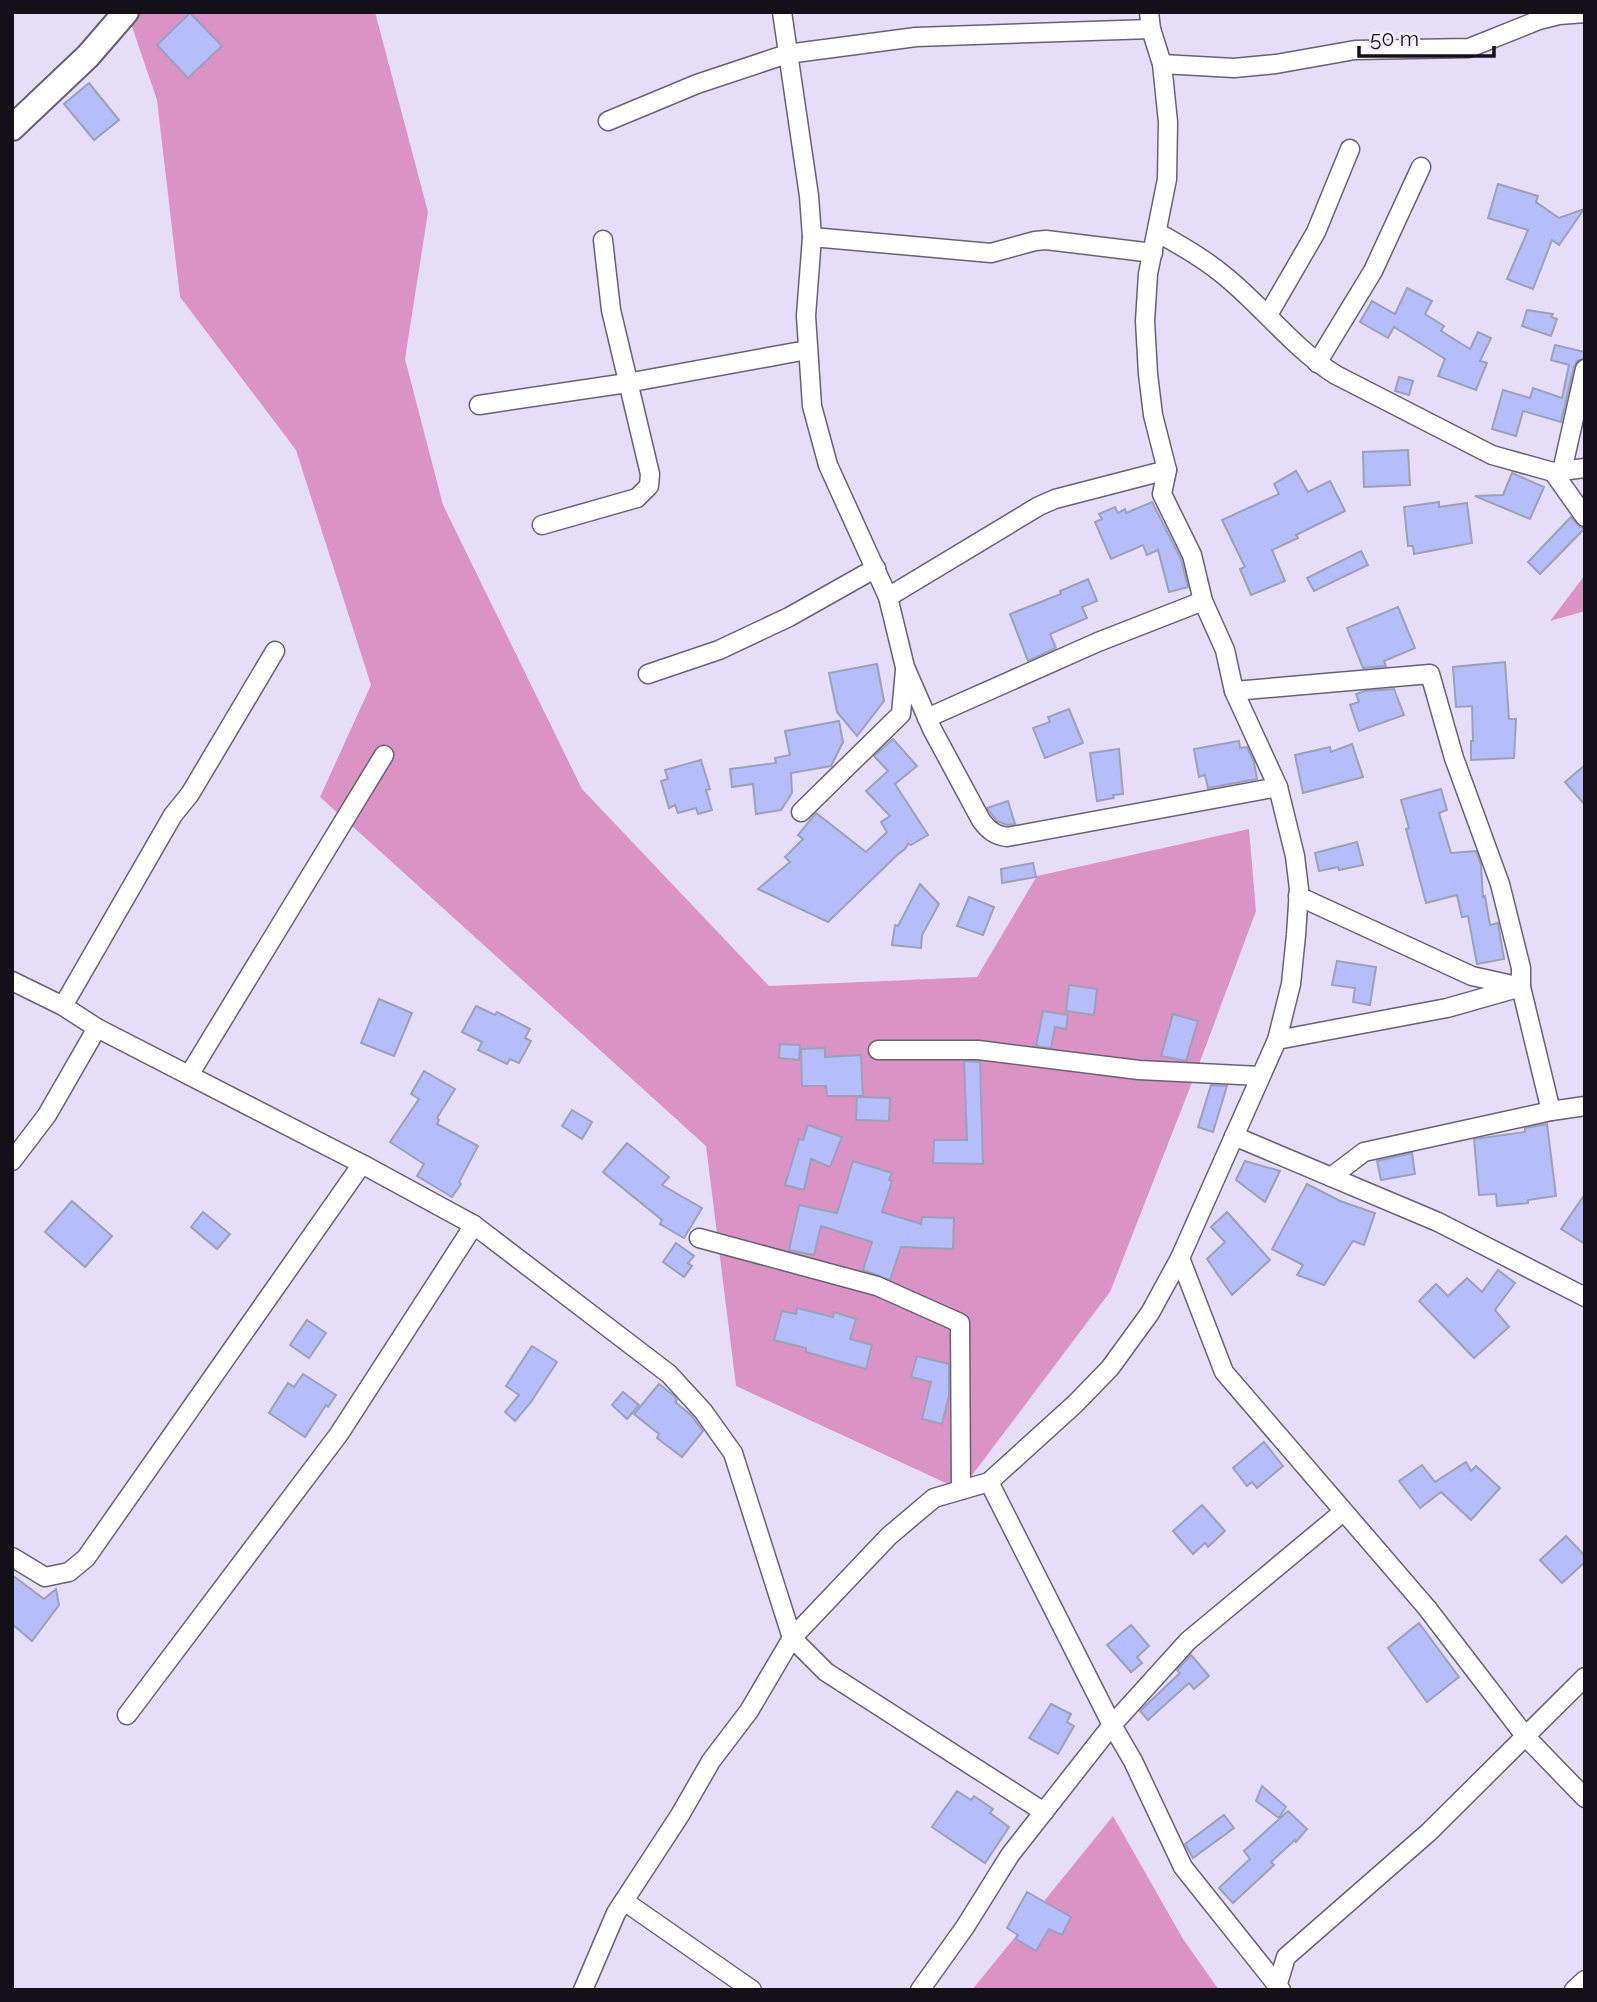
<svg xmlns="http://www.w3.org/2000/svg" width="1597" height="2002" viewBox="0 0 1597 2002" font-family="Raleway,sans-serif">
<style>
.forest{fill:#db93c6}
.building{fill:#b5bdfa;stroke:#9ca0b9;stroke-width:2}
.lines{fill:none;stroke-linecap:round;stroke-linejoin:round}
.street-casing{stroke:#676077;stroke-width:21}
.secondary-casing{stroke:#676077;stroke-width:28}
.street{stroke:#fff;stroke-width:18}
.secondary{stroke:#fff;stroke-width:24}
</style>
<rect width="100%" height="100%" fill="#e6def9"/>
<g class="forest">
<path d="M127,12h248l53,200 -23,147 38,146 139,284 187,197 208,-9 60,-101 212,-47 7,82 -58,156 -88,225 -149,198 -225,-104 -30,-240 -386,-349 51,-112 -75,-235 -116,-153 -23,-197z"/>
<path d="M1585,575v36l-35,10z"/>
<path d="M1113,1816l70,123 36,51h-247z"/>
</g>
<g class="building">
<path d="M190,13l32,33 -34,32 -31,-33z"/>
<path d="M89,83l30,37 -25,20 -30,-36z"/>
<path d="M1498,184l40,12 -2,6 23,16 25,-9 -25,36 -7,-5 -19,49 -26,-10 21,-49 -40,-12z"/>
<path d="M1407,288l25,13 -7,13 19,12 -3,5 29,18 8,-17 13,6 -11,23 7,2 -11,27 -38,-14 7,-17 -51,-32 -6,11 -28,-16 12,-21 23,13z"/>
<path d="M1527,310l26,4 -2,3 6,2 -6,17 -29,-10z"/>
<path d="M1555,345l30,7v6l-8,3 -3,6 -13,55 -38,-11 -7,25 -24,-7 11,-39 27,8 3,-10 29,10 7,-33 -18,-5z"/>
<path d="M1399,377l14,4 -4,14 -14,-4z"/>
<path d="M1408,450l2,35 -46,2 -1,-35z"/>
<path d="M1296,471l12,21 22,-11 15,30 -49,24 2,3 -26,12 13,31 -34,14 -11,-26 5,-2 -23,-47 57,-26 -5,-10z"/>
<path d="M1512,473l32,14 -14,32 -55,-23 28,-1z"/>
<path d="M1152,502l29,57 7,28 -19,5 -11,-42 -11,5 -4,-10 -32,14 -16,-37 7,-3 -3,-5 16,-7 3,6 7,-4 1,4z"/>
<path d="M1439,502v5l28,-4 5,40 -58,11 -1,-8h-5l-4,-39z"/>
<path d="M1571,517l9,10 5,1 -45,46 -12,-12z"/>
<path d="M1361,551l7,14 -54,26 -7,-13z"/>
<path d="M1088,579l9,22 -15,6 5,11 -37,16 6,14 -28,13 -18,-47 51,-20 -1,-3z"/>
<path d="M1398,607l17,41 -31,13 2,5 -23,2 -16,-40z"/>
<path d="M1505,662l4,57h7l-2,39 -43,2v-19h2l-1,-35 -16,1 -3,-40z"/>
<path d="M877,664l7,37 -27,35 -20,-24 -8,-39z"/>
<path d="M1394,689l10,26 -45,16 -9,-26 9,-3 -3,-8 9,-3z"/>
<path d="M1069,709l14,34 -38,15 -12,-30 17,-6 -2,-5z"/>
<path d="M839,721l4,21 -12,24 -40,7 1,20 -11,17 -25,4 -3,-30 -21,3 -2,-18 46,-6 -1,-5 15,-3 -5,-24z"/>
<path d="M893,739l24,27 -22,18 33,51 -17,10 -3,-1 -3,5 -9,7 -68,66 -70,-33 32,-27 -5,-5 18,-18 -5,-4 18,-22 50,39 21,-20 -6,-10 9,-6 -24,-25 22,-20 -14,-15z"/>
<path d="M1239,741l1,7 7,-1 7,15 3,17 -49,9 -3,-13 -6,2 -5,-28z"/>
<path d="M1352,744l11,33 -60,16 -8,-38 35,-8 1,5z"/>
<path d="M1119,749l4,45 -10,1 1,3 -17,3 -7,-48z"/>
<path d="M701,760l9,29 -4,1 6,20 -14,4 -2,-6 -18,5 -3,-8 -6,3 -8,-27 7,-2 -3,-9z"/>
<path d="M1585,765v40l-20,-23z"/>
<path d="M1441,789l6,21 -8,3 12,40 25,-2 5,14 2,32 2,-1 5,29 8,-2 6,36 -27,5 -9,-48 -6,1 -5,-22 -31,8 -20,-74 3,-1 -8,-28z"/>
<path d="M1008,801l7,23 -8,1 -10,-4 -10,-13z"/>
<path d="M1357,842l6,23 -24,5 -1,-3 -19,4 -4,-18z"/>
<path d="M1033,863l3,14 -34,6 -1,-14z"/>
<path d="M920,884l19,20 -17,31 -1,13 -29,-3 3,-20 3,1z"/>
<path d="M969,897l25,10 -11,28 -26,-9z"/>
<path d="M1337,961l39,6 -6,38 -17,-3 2,-14 -23,-3z"/>
<path d="M1069,985l28,4 -3,26 -28,-4z"/>
<path d="M379,999l33,14 -18,43 -33,-13z"/>
<path d="M476,1006l19,9 2,-3 33,17 -5,9 6,3 -12,22 -9,-4 -3,5 -29,-14 4,-8 -20,-10z"/>
<path d="M1043,1011l25,4 -2,14 -11,-2 -4,21 -15,-2z"/>
<path d="M1173,1014l25,7 -12,40 -25,-5z"/>
<path d="M780,1044l20,1 -1,15 -20,-2z"/>
<path d="M825,1048v9l36,-2 2,41h-36l-1,-10h-24l-1,-37z"/>
<path d="M964,1061l16,1 3,102 -50,-1 1,-23h33z"/>
<path d="M424,1071l31,18 -18,29 2,2 -2,4 41,22 -19,36 2,2 -9,13 -35,-21 7,-12 -34,-22 29,-43 -8,-5z"/>
<path d="M1211,1085l16,1 -14,46 -15,-5z"/>
<path d="M857,1097l33,1 -1,23 -33,-1z"/>
<path d="M572,1110l20,12 -10,17 -20,-13z"/>
<path d="M1547,1124l9,72 -28,4v3l-31,3 -1,-12 -17,1 -5,-56 51,-7v-4z"/>
<path d="M808,1125l34,12 -12,30 -19,-8 -7,31 -19,-5 14,-46 4,1z"/>
<path d="M627,1143l42,34 -7,8 40,23 -18,30 -24,-14 2,-4 -59,-48z"/>
<path d="M1412,1153l3,21 -34,6 -4,-19z"/>
<path d="M853,1161l39,12 -3,7 3,1 -10,31 39,12 1,-7 32,1 -1,31 -52,-2 -11,33 -27,-10 9,-28 -51,-16 -7,29 -25,-5 10,-45 38,8z"/>
<path d="M1245,1161l35,10 -15,31 -29,-22z"/>
<path d="M1307,1184l33,17 35,12 -11,32 -11,-4 -29,44 -27,-10 6,-10 -31,-16z"/>
<path d="M1585,1194v50l-24,-15z"/>
<path d="M72,1201l40,35 -27,31 -40,-35z"/>
<path d="M203,1212l27,22 -13,15 -26,-22z"/>
<path d="M1227,1212l43,48 -38,35 -25,-36 18,-17 -14,-15z"/>
<path d="M676,1243l18,13 -6,7 4,3 -8,11 -21,-15z"/>
<path d="M1498,1270l17,13 -20,27 14,17 -35,31 -55,-57 17,-17 12,12 19,-18 15,14z"/>
<path d="M797,1308l36,9 1,-5 22,7 -6,20 22,6 -6,24 -60,-17v-4l-32,-8 8,-29 14,3z"/>
<path d="M307,1320l19,13 -17,25 -19,-13z"/>
<path d="M532,1346l25,16 -26,40 -16,19 -10,-9 14,-17 -13,-9z"/>
<path d="M917,1356l32,8v32l-7,28 -20,-5 9,-37 -20,-5z"/>
<path d="M303,1374l33,21 -8,12 -2,-2 -21,32 -36,-24 19,-30 6,4z"/>
<path d="M659,1384l14,11 4,5 -2,2 16,13 12,16 -21,26 -25,-19 2,-4 -25,-20z"/>
<path d="M623,1392l16,13 -12,14 -15,-14z"/>
<path d="M1264,1442l19,24 -26,22 -5,-6 -5,4 -14,-18z"/>
<path d="M1466,1462l5,9 5,-5 24,22 -29,32 -30,-28 -21,16 -21,-27 23,-16 13,17z"/>
<path d="M1202,1505l23,26 -17,16 -3,-4 -12,11 -20,-23z"/>
<path d="M1566,1536l19,20v6l-23,21 -22,-23z"/>
<path d="M12,1575l32,24 12,-10 3,16 -27,36 -20,-17z"/>
<path d="M1419,1623l40,54 -32,25 -39,-54z"/>
<path d="M1131,1625l18,21 -12,11 5,6 -11,9 -24,-27z"/>
<path d="M1191,1655l18,21 -15,13 -5,-6 -41,37 -8,-9 40,-38 -3,-3z"/>
<path d="M1051,1704l20,10 -4,8 7,4 -16,28 -29,-16z"/>
<path d="M1262,1786l24,21 -7,11 -23,-17z"/>
<path d="M957,1791l14,9 3,-4 19,13 -3,4 19,14 -24,36 -53,-36z"/>
<path d="M1288,1811l19,18 -11,13 -1,-2 -24,22 3,3 -41,38 -14,-15 31,-29 -6,-8z"/>
<path d="M1224,1815l10,13 -41,30 -8,-14z"/>
<path d="M1027,1892l44,25 -9,18 -13,-6 -13,22 -20,-12 2,-4 -11,-7z"/>
</g>
<g class="lines">
<defs>
<g id="street">
<path d="M782,12l27,184 3,41 -6,79 6,90 16,59 60,132 17,70 27,62 49,91c8,11 14,15 26,17l271,-50"/>
<path d="M1162,64l72,4 42,-4 79,-14 114,-2 70,-28 20,-5 26,-2"/>
<path d="M608,121l89,-37 90,-30 129,-17 235,-8"/>
<path d="M1157,232c24,14 48,27 69,45 38,31 68,72 110,98l156,80 61,17 32,-4"/>
<path d="M812,237l179,16 44,-12 11,-1 107,13"/>
<path d="M1268,315l48,-83 34,-83"/>
<path d="M1317,363l56,-92 48,-104"/>
<path d="M479,405l148,-22 180,-33"/>
<path d="M1562,471l23,-102"/>
<path d="M1553,472l32,45"/>
<path d="M542,525l95,-27 12,-12 1,-12 -39,-164 -8,-70"/>
<path d="M888,597l151,-91 16,-7 112,-29"/>
<path d="M648,674l71,-24 70,-33 87,-49"/>
<path d="M1234,691l196,-17 24,84 46,126 21,84v19l30,124"/>
<path d="M927,718l171,-76 105,-41"/>
<path d="M801,812l100,-98 4,-44"/>
<path d="M1298,896l174,80 45,10"/>
<path d="M12,981l51,25 34,22 265,136 112,61 195,149 34,37 30,42 59,185 34,34 218,140"/>
<path d="M63,1006l110,-191 17,-21 85,-143"/>
<path d="M1277,1040l170,-32 74,-21"/>
<path d="M878,1050h100l161,20 121,6"/>
<path d="M189,1075l195,-320"/>
<path d="M1234,1136l204,86 147,75"/>
<path d="M12,1161l35,-46 50,-87"/>
<path d="M1331,1177l33,-25 187,-41 34,-5"/>
<path d="M699,1238l178,48 83,37 1,167"/>
<path d="M1180,1258l44,114 203,236 99,129 59,61"/>
<path d="M989,1482l123,243 21,36 50,106 98,123"/>
<path d="M12,1557l33,20 24,-5 17,-14 276,-394"/>
<path d="M127,1715l212,-281 135,-209"/>
<path d="M624,1901l128,89"/>
<path d="M583,1990l33,-77 64,-98 31,-54 38,-50 43,-73 97,-102 45,-38 55,-16 86,-78 35,-36 40,-55 30,-55 97,-218 14,-56 5,-49 3,-46 -4,-33 -17,-69 -44,-96 -9,-41 -22,-49 -11,-46 -30,-61 5,-24 -14,-55 -5,-41 -3,-53 3,-47 19,-95 1,-57 -6,-58 -11,-35 -2,-17"/>
<path d="M920,1990l45,-63 45,-72 102,-130 76,-84 155,-129"/>
<path d="M1276,1990l10,-33 143,-125 156,-155"/>
<path d="M1574,1990l11,-10"/>
</g>
<path id="secondary" d="M12,128l76,-72 38,-44"/>
</defs>
<use href="#street" class="street-casing"/>
<use href="#secondary" class="secondary-casing"/>
<use href="#street" class="street"/>
<use href="#secondary" class="secondary"/>
</g>
<rect width="1597" height="2002" fill="none" stroke="#131019" stroke-width="28"/>
<path d="M1359 46v10h135v-10" fill="none" stroke="#131019" stroke-width="3.5"/>
<text x="1370" y="46" font-size="21" fill="#131019" stroke="#f2edfd" stroke-width="5" paint-order="stroke">50 m</text>
</svg>
